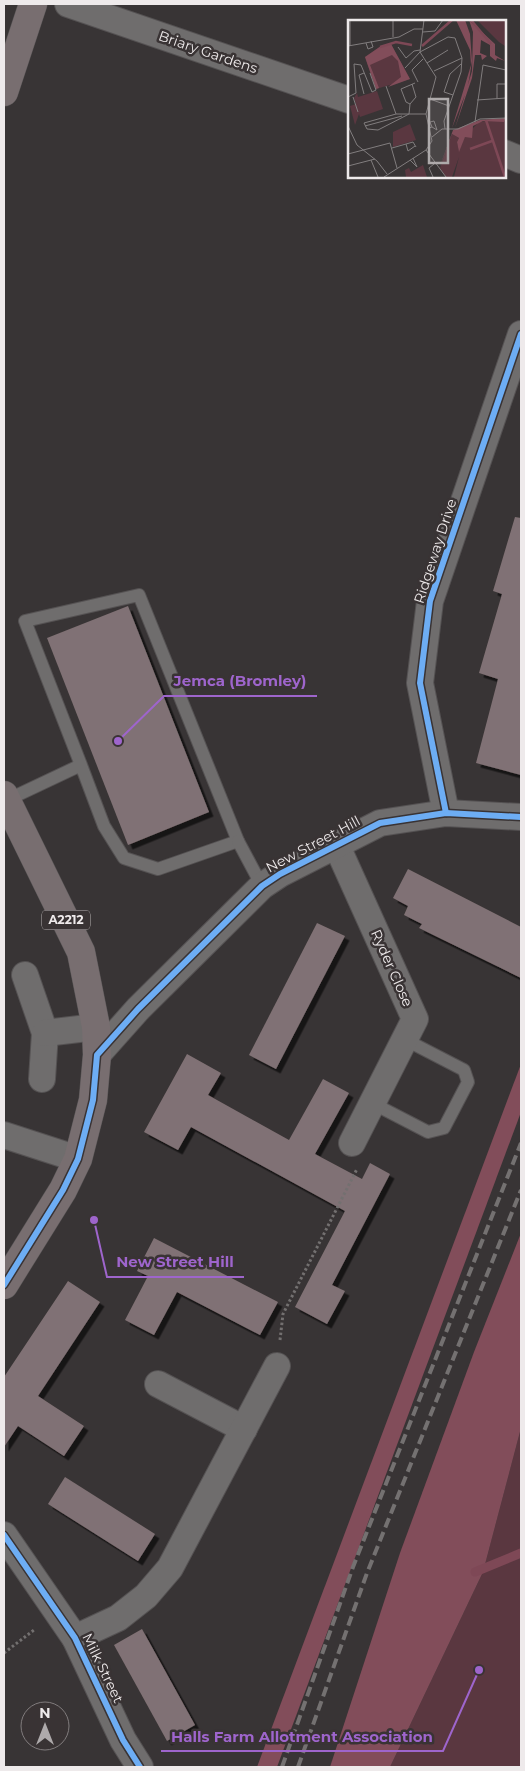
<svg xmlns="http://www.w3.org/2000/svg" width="525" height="1771" viewBox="0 0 525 1771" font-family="Montserrat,sans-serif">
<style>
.green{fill:#5a3740}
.forest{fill:#824d5a}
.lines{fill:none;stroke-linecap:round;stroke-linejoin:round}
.stream{stroke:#7e4856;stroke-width:9}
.building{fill:#807174;filter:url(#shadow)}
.lane-casing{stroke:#555253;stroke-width:14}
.street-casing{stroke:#555253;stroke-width:28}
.primary-casing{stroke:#555253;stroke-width:29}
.path{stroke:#737070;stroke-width:3;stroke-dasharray:2.5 2.5;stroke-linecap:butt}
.lane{stroke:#6f6d6d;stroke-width:12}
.street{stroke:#6f6d6d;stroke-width:26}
.primary{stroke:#786e70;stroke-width:28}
.rail{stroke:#747171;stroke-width:4;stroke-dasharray:10 5;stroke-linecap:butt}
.cycleway-casing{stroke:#393334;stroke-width:9}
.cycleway{stroke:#6dadf4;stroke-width:6}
.labels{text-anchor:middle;stroke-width:5;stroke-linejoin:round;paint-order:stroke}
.shield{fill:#393334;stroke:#b8b3b4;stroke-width:1}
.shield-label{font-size:12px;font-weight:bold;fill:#eeeaeb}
.street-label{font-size:14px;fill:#eeeaeb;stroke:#393334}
.inset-river{fill:none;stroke:#7e4856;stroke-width:2.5}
.inset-road{fill:none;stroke:#817d7e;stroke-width:1}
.view{fill:#aeaaab;fill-opacity:0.15;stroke:#aeaaab;stroke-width:2.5}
.inset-edge{fill:none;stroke:#eeeaeb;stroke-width:2.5}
.leader{fill:none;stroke:#9e65cc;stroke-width:2}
.callout-dot{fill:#9e65cc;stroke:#393334;stroke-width:2}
.callout-label{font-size:15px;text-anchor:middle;font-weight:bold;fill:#9e65cc;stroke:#393334;stroke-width:5;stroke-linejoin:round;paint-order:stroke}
</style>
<defs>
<filter id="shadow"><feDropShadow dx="4.5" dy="4.5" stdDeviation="0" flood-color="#0009"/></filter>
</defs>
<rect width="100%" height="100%" fill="#383435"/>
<path class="green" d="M521,1428v339h-131l93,-195z"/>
<g class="forest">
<path d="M521,1064v48l-244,655h-20z"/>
<path d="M521,1233v195l-38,144 -93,195h-60l70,-214 74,-201z"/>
</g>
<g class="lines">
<path class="stream" d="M475,1572l46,-19"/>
</g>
<g class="building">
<path d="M515,517l6,1v257l-45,-12 22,-84 -19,-6 23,-79 -9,-3z"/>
<path d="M128,606l81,206 -81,33 -81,-207z"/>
<path d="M408,869l113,58v51l-102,-50 3,-4 -18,-9 4,-9 -15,-8z"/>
<path d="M317,923l28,13 -69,133 -27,-14z"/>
<path d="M187,1054l34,19 -13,22 81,45 34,-61 26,14 -34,61 47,25 8,-16 20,11 -58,111 13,6 -18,33 -32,-17 50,-96 -154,-84 -13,23 -34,-18z"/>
<path d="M154,1238l124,64 -18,33 -83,-43 -23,43 -29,-15 23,-44 -11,-5z"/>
<path d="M68,1281l32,21 -62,94 46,30 -20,30 -46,-30 -14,21v-70z"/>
<path d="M65,1477l90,57 -17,27 -90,-57z"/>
<path d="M142,1629l53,96 -28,16 -53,-96z"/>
</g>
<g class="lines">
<defs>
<g id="lane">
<path d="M7,800l74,-35 -56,-144 114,-26 99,246 -80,28 -34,-11 -20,-32 -23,-61"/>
<path d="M238,841l24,45"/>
<path d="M372,1103l56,29 16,-4 24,-46 -4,-12 -60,-31"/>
</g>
<g id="street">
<path d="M68,4l281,96"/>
<path d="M504,153l17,7"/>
<path d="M446,813l-26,-130 10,-82 91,-267"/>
<path d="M336,844l79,175 -63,124"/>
<path d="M25,975l20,58 -3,46"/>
<path d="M45,1033l51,-6"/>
<path d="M97,1055l41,-46 124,-123 18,-12 100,-51 66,-10 75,4"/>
<path d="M4,1135l74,24"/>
<path d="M158,1384l86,45"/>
<path d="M4,1535l71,103 48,102 17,27"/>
<path d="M75,1638l43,-20 28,-22 24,-28 107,-202"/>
</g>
<g id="primary">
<path d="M4,92l29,-88"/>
<path d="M4,795l77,157 15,75 1,28 -4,45 -15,59 -15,31 -59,95"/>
</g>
</defs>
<use href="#lane" class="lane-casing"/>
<use href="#street" class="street-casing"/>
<use href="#primary" class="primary-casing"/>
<g class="path">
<path d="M280,1340l3,-26 74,-145"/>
<path d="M4,1653l30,-23"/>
</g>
<use href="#lane" class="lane"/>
<use href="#street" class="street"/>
<use href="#primary" class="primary"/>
<g class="rail">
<path d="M282,1767l71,-200 168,-424"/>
<path d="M298,1767l69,-194 154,-383"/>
</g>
<defs>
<g id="cycleway">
<path d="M446,813l-26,-130 10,-82 91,-267"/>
<path d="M4,1285l59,-95 15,-31 15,-59 4,-45 41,-46 124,-123 18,-12 100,-51 66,-10 75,4"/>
<path d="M4,1535l71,103 48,102 17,27"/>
</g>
</defs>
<use href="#cycleway" class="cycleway-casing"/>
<use href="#cycleway" class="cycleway"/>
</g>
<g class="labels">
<rect class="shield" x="42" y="910.5" width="48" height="19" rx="4"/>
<g class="shield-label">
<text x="66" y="924">A2212</text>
</g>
<g class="street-label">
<text transform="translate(208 52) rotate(19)" y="5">Briary Gardens</text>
<text transform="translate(435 551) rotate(-72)" y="5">Ridgeway Drive</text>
<text transform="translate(313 844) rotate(-28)" y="5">New Street Hill</text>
<text transform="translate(392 968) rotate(66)" y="5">Ryder Close</text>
<text transform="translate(103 1668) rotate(64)" y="5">Milk Street</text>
</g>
</g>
<g transform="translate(348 20)">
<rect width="158" height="158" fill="#383435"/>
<path d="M129,0h28v26l-6,-4zM43,24l19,35 -34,10 -11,-32 16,-11zM29,71l6,18 -23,8 -1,-3 -4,11 -5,-19 6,-2 -2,-6 3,-5 1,4zM157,98v59h-51l5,-20 -7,20h-6l-6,-9 12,-34 7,4 -2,4 2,9 6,-15 14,-14zM62,104l6,16 -23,7v-15zM75,145l4,12h-21l-1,-7 4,-2 2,4z" fill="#5a3740"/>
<path d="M108,0h9l5,14 2,27 -2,13 -1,6 -3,12 -14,36 19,-63 -1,-15zM121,0l26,24v11l10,6 -8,-3 -1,3 -6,-5v-11l-9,-5 -1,13 7,3 -5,4 -1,-5h-6l-3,23 -17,50 17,-57 1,-39zM43,24l19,35 -22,8 13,-10 -3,-16 -6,-6 -22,10 9,23 -3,1 -11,-32 16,-11zM157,98l-1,4 -21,-1 -10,5 -1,12 -7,-1 -6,15 -2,-10 2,-4 -7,-4 -16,43 17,-47 27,-10z" fill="#824d5a"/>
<path class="inset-river" d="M123,0l20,24M74,26l30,-26M32,27l16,-5 16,3M138,100l19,57M122,129l22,-8"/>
<path class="inset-road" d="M75,12l12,-1 8,-11M45,17v-17M18,23l2,6 5,-2 -2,-6M0,26l51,-9 15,-8h9M2,26v-26M50,27l8,11 8,-7 6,-1M79,43l21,-13M57,48l15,-16 28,-15 7,1 7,20 -1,14 -17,49 1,8M86,51l28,-13M70,62l-6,-12 11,-11M38,66l10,28M16,74l-5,-19 5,-2M105,75l-9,-3 6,-18 11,-10M0,77l8,-4 -2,-29 7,1 11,27 4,-2 -6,-17M5,77l5,15M82,79l19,7M149,79v-15h9M129,80l29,-2M62,84l-4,-2 -5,-13 14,-6M61,94l-31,16 -11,-1 -3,-6 32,-9h30M61,94l1,-10 6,-7 -4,-13M127,102l8,-57 23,5M0,106l9,19 20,16 10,13M17,106l37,-10M81,108l3,-1 -2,-5 4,-1 3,9 -5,-3M84,117l10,-8h16l22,-10 26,-1M58,124l2,7 7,-5M44,128l21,-6 3,5M78,130l20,27M0,134l42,-11 7,25M23,140l7,17M62,140l7,7 -4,-9M0,146l27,-7M36,157l42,-27 6,-9 -6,-27 10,-37 -16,-25 4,-32M85,157l-4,-9 5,-4"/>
<path class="view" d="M81,79h19v64h-19z"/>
<rect width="158" height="158" class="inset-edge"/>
</g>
<path class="leader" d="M118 741L164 696H317M94 1220L107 1277H244M479 1670L443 1751H161"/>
<g class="callout-dot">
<circle cx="118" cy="741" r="5"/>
<circle cx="94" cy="1220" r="5"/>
<circle cx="479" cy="1670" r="5"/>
</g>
<g class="callout-label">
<text x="240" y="686">Jemca (Bromley)</text>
<text x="175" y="1267">New Street Hill</text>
<text x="302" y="1742">Halls Farm Allotment Association</text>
</g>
<rect width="525" height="1771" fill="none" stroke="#eeeaeb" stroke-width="10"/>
<g transform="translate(45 1726)"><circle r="24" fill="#393334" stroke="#817c7d"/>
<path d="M0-4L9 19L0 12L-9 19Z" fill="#aeaaab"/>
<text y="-8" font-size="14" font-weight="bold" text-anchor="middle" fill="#eeeaeb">N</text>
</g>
</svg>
